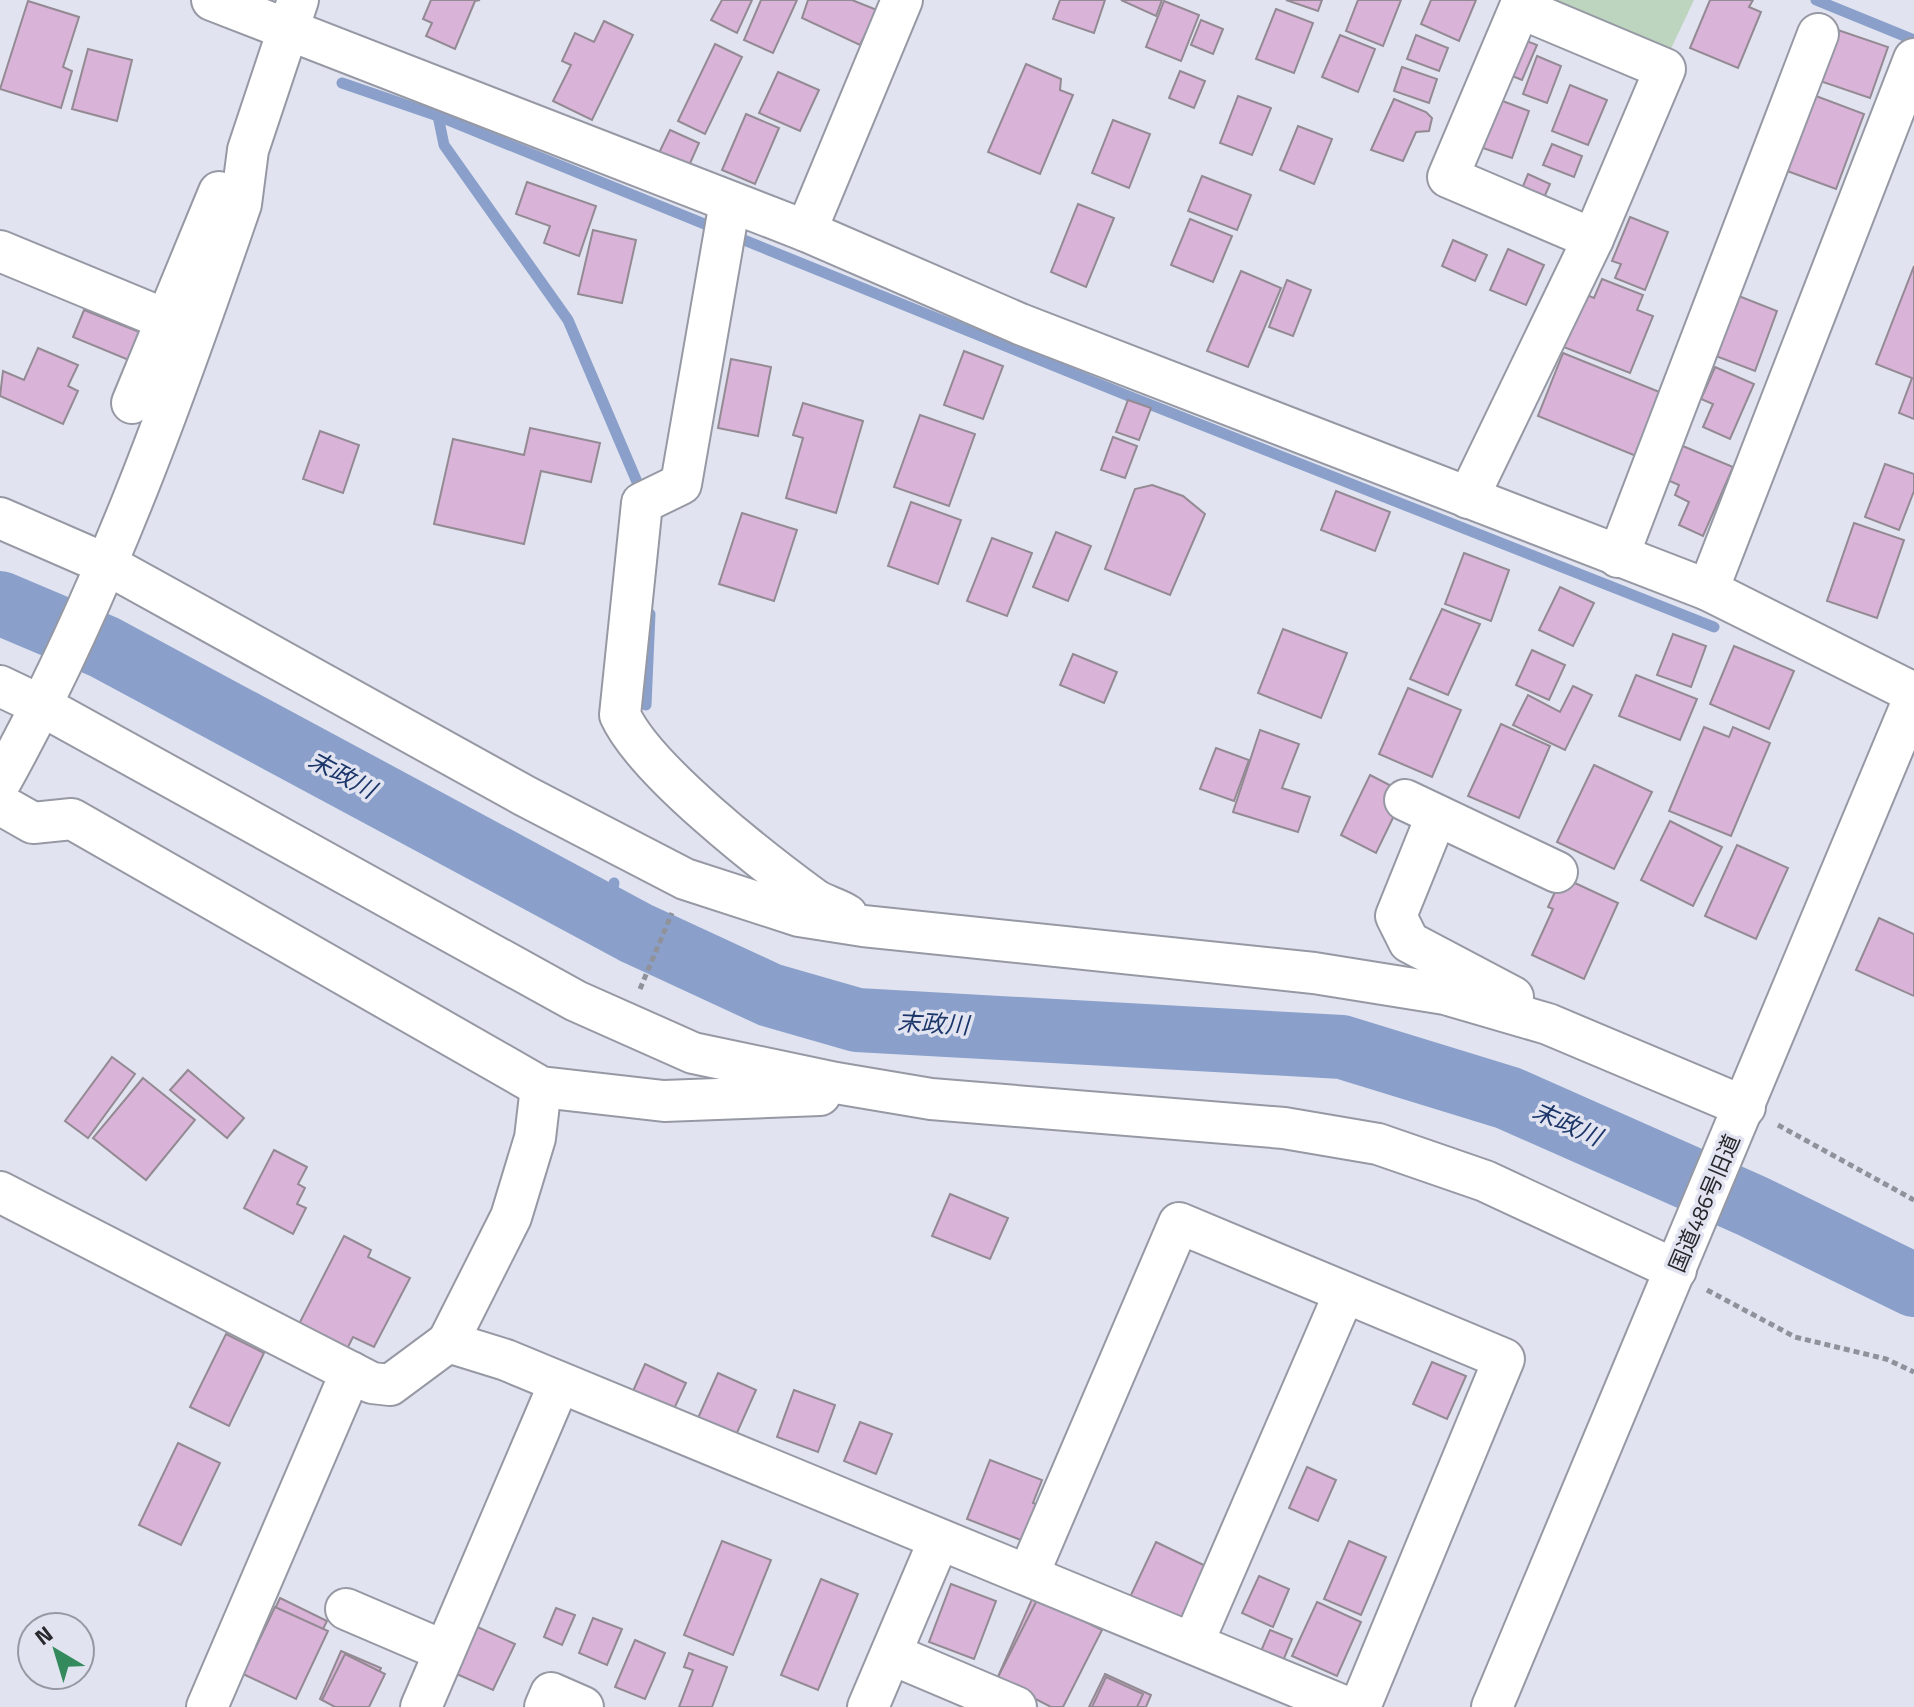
<svg xmlns="http://www.w3.org/2000/svg" width="1914" height="1707" viewBox="0 0 1914 1707" font-family="'Titillium Web','Noto Sans JP',sans-serif">
<style>
.park{fill:#bdd5be}
.lines{fill:none;stroke-linecap:round;stroke-linejoin:round}
.stream{stroke:#8aa0ca;stroke-width:11}
.river{stroke:#8aa0ca;stroke-width:64}
.building{fill:#d9b3d8;stroke:#938a93;stroke-width:2}
.minor-casing{stroke:#9699a4;stroke-width:44}
.path{stroke:#8f929a;stroke-width:5;stroke-dasharray:6 4;stroke-linecap:butt}
.minor{stroke:#fff;stroke-width:40}
.labels{text-anchor:middle;stroke-width:7;stroke-linejoin:round;paint-order:stroke}
.street-label{font-size:22px;fill:#27292d;stroke:#e1e4f0}
.water-label{font-size:24px;font-style:italic;fill:#1c366a;stroke:#e1e4f0}
</style>
<rect width="100%" height="100%" fill="#e1e4f0"/>
<path class="park" d="M1542,0h152l-26,55z"/>
<g class="lines">
<g class="stream">
<path d="M1816,0l98,40"/>
<path d="M342,83l96,33 693,281 583,230"/>
<path d="M438,116l6,29 124,175 75,176"/>
<path d="M37,646l10,-25"/>
<path d="M646,705l4,-91"/>
<path d="M607,918l7,-35"/>
</g>
<path class="river" d="M0,603l104,44 532,286 134,62 87,25 485,27 166,51 244,108 162,79"/>
</g>
<g class="building">
<path d="M431,0h49l-5,1 -20,48 -29,-13 6,-13 -9,-4z"/>
<path d="M722,0h30l-15,33 -26,-13z"/>
<path d="M761,0h36l-24,53 -29,-13z"/>
<path d="M808,0h44l25,10 -17,35 -58,-27z"/>
<path d="M1060,0h45l-11,33 -41,-14z"/>
<path d="M1121,0h41l-6,16z"/>
<path d="M1286,0h36l-4,11z"/>
<path d="M1358,0h43l-18,46 -37,-15z"/>
<path d="M1431,0h45l-17,41 -38,-17z"/>
<path d="M1710,0h43l-4,7 12,5 -23,56 -48,-20z"/>
<path d="M28,1l51,16 -16,50 9,4 -11,37 -61,-19z"/>
<path d="M1164,1l35,14 -18,46 -35,-14z"/>
<path d="M1276,9l37,14 -19,50 -38,-14z"/>
<path d="M1201,20l22,9 -10,25 -22,-9z"/>
<path d="M604,21l29,14 -41,85 -39,-19 18,-36 -9,-4 13,-28 19,9z"/>
<path d="M1832,28l56,19 -18,51 -56,-19z"/>
<path d="M1340,35l35,14 -17,43 -36,-15z"/>
<path d="M1416,35l32,13 -9,23 -32,-12z"/>
<path d="M1516,37l21,8 -15,35 -20,-8z"/>
<path d="M715,44l27,13 -37,77 -27,-13z"/>
<path d="M88,49l44,11 -15,61 -45,-12z"/>
<path d="M1537,56l24,10 -14,37 -24,-9z"/>
<path d="M1026,64l35,15 -1,11 13,5 -33,79 -52,-22z"/>
<path d="M1402,67l35,12 -8,24 -35,-12z"/>
<path d="M1180,71l25,10 -11,27 -25,-10z"/>
<path d="M778,72l41,18 -19,41 -41,-18z"/>
<path d="M1570,85l37,15 -19,45 -36,-14z"/>
<path d="M1808,93l56,21 -28,75 -57,-21z"/>
<path d="M1238,96l33,12 -19,47 -32,-12z"/>
<path d="M1492,97l37,14 -17,47 -38,-13z"/>
<path d="M1394,99l32,13 6,6 -3,13 -13,1 -13,29 -32,-11z"/>
<path d="M746,114l33,14 -24,56 -33,-14z"/>
<path d="M1113,120l37,14 -21,54 -37,-15z"/>
<path d="M1298,126l34,13 -18,45 -34,-14z"/>
<path d="M670,130l29,13 -11,25 -30,-13z"/>
<path d="M1552,144l30,12 -8,21 -31,-12z"/>
<path d="M1528,174l22,10 -7,16 -22,-9z"/>
<path d="M1202,176l49,19 -14,35 -49,-19z"/>
<path d="M527,182l69,24 -17,50 -35,-13 6,-17 -34,-12z"/>
<path d="M1078,204l36,14 -28,69 -35,-15z"/>
<path d="M1630,217l38,15 -23,58 -30,-12 6,-14 -9,-3z"/>
<path d="M1190,219l42,17 -19,46 -42,-17z"/>
<path d="M593,230l43,10 -14,63 -44,-9z"/>
<path d="M1453,240l34,15 -12,26 -33,-15z"/>
<path d="M1508,249l36,16 -18,40 -36,-15z"/>
<path d="M1914,266v153l-15,-6 13,-35 -36,-14z"/>
<path d="M1241,271l40,17 -33,79 -41,-16z"/>
<path d="M1602,279l41,16 -6,15 16,6 -23,57 -69,-27 21,-53 12,5z"/>
<path d="M1287,280l24,10 -18,46 -24,-9z"/>
<path d="M1731,293l46,18 -22,60 -47,-18z"/>
<path d="M84,310l63,25 -11,28 -63,-26z"/>
<path d="M38,348l40,17 -10,21 10,5 -15,33 -63,-28 3,-25 21,9z"/>
<path d="M964,351l39,15 -20,53 -39,-14z"/>
<path d="M1563,353l104,42 -26,63 -103,-42z"/>
<path d="M731,359l40,8 -13,69 -40,-8z"/>
<path d="M1715,367l39,17 -24,55 -27,-12 10,-23 -12,-5z"/>
<path d="M1128,400l23,8 -12,32 -23,-8z"/>
<path d="M803,403l60,18 -27,92 -50,-15 17,-60 -10,-3z"/>
<path d="M920,415l55,19 -26,72 -55,-19z"/>
<path d="M530,428l70,15 -9,39 -50,-11 -17,73 -90,-20 19,-85 71,16z"/>
<path d="M320,431l39,14 -16,48 -40,-14z"/>
<path d="M1113,437l24,9 -12,32 -24,-8z"/>
<path d="M1678,444l55,23 -30,69 -24,-11 10,-23 -14,-7 4,-10 -16,-7z"/>
<path d="M1885,464l29,10v17l-15,39 -34,-13z"/>
<path d="M1152,485l31,11 22,18 -35,81 -65,-26 30,-80z"/>
<path d="M1336,491l54,21 -15,39 -54,-21z"/>
<path d="M911,502l50,18 -23,64 -50,-18z"/>
<path d="M742,513l55,17 -23,71 -55,-17z"/>
<path d="M1854,523l50,17 -27,78 -50,-17z"/>
<path d="M1056,532l35,14 -23,55 -35,-14z"/>
<path d="M992,538l40,15 -25,63 -40,-15z"/>
<path d="M1464,553l45,17 -18,51 -46,-17z"/>
<path d="M1560,587l34,16 -21,43 -34,-16z"/>
<path d="M1442,609l38,15 -32,71 -38,-16z"/>
<path d="M1283,629l64,24 -26,65 -63,-25z"/>
<path d="M1673,634l33,12 -15,41 -34,-12z"/>
<path d="M1734,646l60,25 -25,58 -59,-25z"/>
<path d="M1532,650l33,15 -16,35 -33,-15z"/>
<path d="M1073,654l44,18 -13,31 -44,-18z"/>
<path d="M1636,675l61,24 -17,41 -61,-24z"/>
<path d="M1573,686l19,9 -27,55 -52,-25 15,-30 32,17z"/>
<path d="M1408,688l53,22 -29,67 -53,-23z"/>
<path d="M1501,724l49,22 -31,72 -51,-22z"/>
<path d="M1704,727l25,10 4,-10 37,16 -39,93 -62,-25z"/>
<path d="M1260,730l39,14 -17,44 28,9 -12,35 -65,-20z"/>
<path d="M1216,748l33,12 -15,41 -34,-12z"/>
<path d="M1594,765l58,27 -38,77 -57,-27z"/>
<path d="M1370,775l35,18 -29,60 -35,-18z"/>
<path d="M1670,821l52,26 -29,59 -52,-26z"/>
<path d="M1737,845l51,23 -32,71 -51,-23z"/>
<path d="M1562,877l56,26 -34,76 -52,-24 21,-46 -5,-2z"/>
<path d="M1879,918l35,16v62l-58,-26z"/>
<path d="M112,1057l23,17 -47,64 -23,-17z"/>
<path d="M188,1070l56,48 -17,20 -57,-48z"/>
<path d="M143,1078l52,42 -49,60 -53,-42z"/>
<path d="M274,1150l33,17 -9,17 7,4 -8,16 9,4 -13,26 -49,-26z"/>
<path d="M950,1194l58,24 -18,41 -58,-23z"/>
<path d="M344,1236l27,14 -3,7 42,21 -36,69 -21,-10 -6,12 -48,-25z"/>
<path d="M226,1334l38,19 -35,73 -39,-19z"/>
<path d="M1432,1362l34,14 -19,43 -34,-15z"/>
<path d="M645,1364l41,19 -12,26 -41,-18z"/>
<path d="M718,1373l38,17 -20,45 -38,-17z"/>
<path d="M794,1390l41,15 -17,47 -41,-15z"/>
<path d="M860,1422l32,12 -16,40 -32,-13z"/>
<path d="M178,1443l42,20 -39,82 -42,-20z"/>
<path d="M990,1460l52,20 -9,23 7,2 -14,37 -59,-23z"/>
<path d="M1307,1467l29,13 -18,41 -29,-13z"/>
<path d="M722,1541l49,19 -38,95 -49,-20z"/>
<path d="M1349,1541l37,16 -25,58 -37,-16z"/>
<path d="M1156,1542l58,28 -27,55 -57,-28z"/>
<path d="M1259,1576l30,13 -16,38 -31,-14z"/>
<path d="M821,1579l37,15 -40,96 -37,-15z"/>
<path d="M951,1584l45,17 -22,58 -45,-17z"/>
<path d="M1036,1590l66,29 -16,35 -18,-8 -23,54 -48,-21z"/>
<path d="M280,1598l47,23 -35,71 -46,-22z"/>
<path d="M1038,1598l64,32 -39,77h-12l-54,-28z"/>
<path d="M1317,1602l44,20 -24,54 -45,-20z"/>
<path d="M275,1607l53,24 -32,68 -53,-25z"/>
<path d="M556,1608l19,7 -13,30 -18,-8z"/>
<path d="M593,1618l29,11 -15,36 -28,-12z"/>
<path d="M473,1625l42,19 -22,46 -41,-18z"/>
<path d="M1270,1630l22,9 -9,22 -22,-10z"/>
<path d="M635,1640l30,13 -20,46 -30,-12z"/>
<path d="M341,1651l40,17 -17,39h-26l-18,-8z"/>
<path d="M689,1653l38,14 -15,40h-33l14,-37 -9,-3z"/>
<path d="M345,1654l40,20 -16,33h-34l-13,-7z"/>
<path d="M1105,1674l46,21 -5,12h-57z"/>
<path d="M1106,1677l37,17 -6,13h-45z"/>
</g>
<g class="lines">
<defs>
<g id="minor">
<path d="M212,0l594,231 214,93 688,266 206,103"/>
<path d="M1523,0l-75,177 145,62"/>
<path d="M730,202l-49,282 -39,19 -22,212c25,55 142,146 194,184 10,7 23,9 33,16"/>
<path d="M806,231l96,-231"/>
<path d="M0,251l167,69"/>
<path d="M132,403l87,-211"/>
<path d="M1468,498l125,-259 72,-170 -145,-61"/>
<path d="M0,518l108,47 417,231 160,83 114,37 64,10 451,47 131,21 103,30 197,83"/>
<path d="M1618,557l200,-523"/>
<path d="M1708,590l206,-531"/>
<path d="M0,686l42,20 534,295 117,52 143,30 95,16 353,29 94,16 107,37 191,89"/>
<path d="M0,783c102,-183 173,-381 241,-579l7,-54 50,-150"/>
<path d="M1405,800l152,72"/>
<path d="M10,810l23,13 39,-4 469,268 123,14 156,-6"/>
<path d="M1436,817l-40,99 13,26 104,55"/>
<path d="M0,1192l372,191 18,2 58,-43 58,18 840,347"/>
<path d="M448,1342l63,-125 24,-79 6,-51"/>
<path d="M1029,1573l150,-350 325,136 -144,348"/>
<path d="M346,1609l98,42"/>
<path d="M1193,1643l151,-349"/>
<path d="M891,1654l125,53"/>
<path d="M207,1707l144,-335"/>
<path d="M421,1707l138,-323"/>
<path d="M545,1707l6,-14 32,14"/>
<path d="M868,1707l71,-167"/>
<path d="M1492,1707l422,-1009"/>
</g>
</defs>
<use href="#minor" class="minor-casing"/>
<g class="path">
<path d="M640,989l32,-76"/>
<path d="M1778,1125l136,75"/>
<path d="M1707,1290l88,47 91,22 28,13"/>
</g>
<use href="#minor" class="minor"/>
</g>
<g class="labels">
<g class="street-label">
<text transform="translate(1704 1203) rotate(-67)" y="8">国道486号旧道</text>
</g>
<g class="water-label">
<text transform="translate(342 775) rotate(28)" y="8">末政川</text>
<text transform="translate(933 1024) rotate(3)" y="8">末政川</text>
<text transform="translate(1567 1124) rotate(24)" y="8">末政川</text>
</g>
</g>
<g transform="translate(56 1651) rotate(322)"><circle r="38" fill="#e1e4f0" stroke="#9799a2" stroke-width="2"/>
<path d="M0-6L14 30L0 20L-14 30Z" fill="#348a5d"/>
<text y="-12" font-size="22" font-weight="bold" text-anchor="middle" fill="#27292d">N</text>
</g>
</svg>
